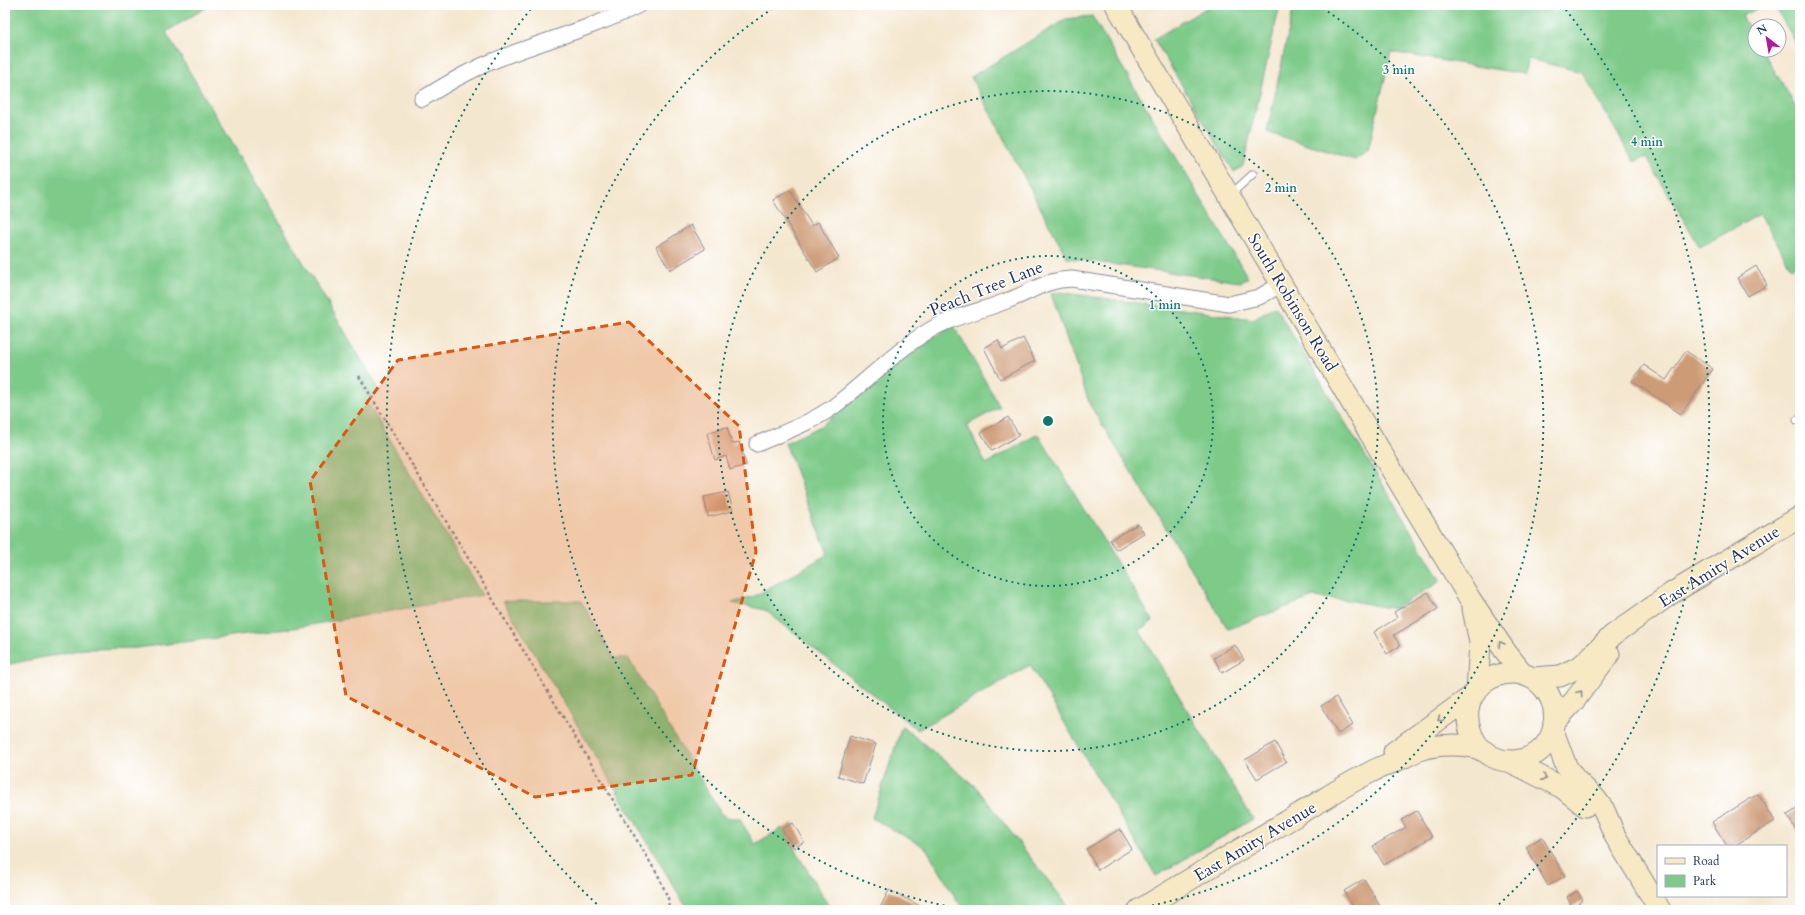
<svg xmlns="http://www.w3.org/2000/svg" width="1805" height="915" viewBox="0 0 1805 915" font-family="Cardo,serif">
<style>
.green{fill:#7dca89;stroke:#4c7c74}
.building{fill:#ce9b77}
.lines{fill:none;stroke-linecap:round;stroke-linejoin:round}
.lane-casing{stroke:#888b96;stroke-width:9}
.street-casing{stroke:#888b96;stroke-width:17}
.secondary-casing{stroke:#888b96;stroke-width:23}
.path{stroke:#888b96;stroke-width:2.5;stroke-dasharray:3 3;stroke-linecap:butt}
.lane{stroke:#fff;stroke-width:7}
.street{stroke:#fff;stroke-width:15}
.secondary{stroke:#f7e9c3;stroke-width:21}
.oneway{stroke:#898c90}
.marked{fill:#de5710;fill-opacity:0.2;stroke:#de5710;stroke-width:3;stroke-dasharray:8 5;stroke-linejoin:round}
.ring{fill:none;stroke:#0f766e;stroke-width:2;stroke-dasharray:2 4}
.labels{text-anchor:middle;stroke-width:3;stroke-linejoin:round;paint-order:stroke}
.street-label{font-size:17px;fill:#1b2f5e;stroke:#fff}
.centre{fill:#0f766e;stroke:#fff;stroke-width:2}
.ring-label{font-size:12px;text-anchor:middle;font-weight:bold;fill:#0f766e;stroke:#fff;stroke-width:3;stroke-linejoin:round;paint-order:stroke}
</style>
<rect width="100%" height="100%" fill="#fff"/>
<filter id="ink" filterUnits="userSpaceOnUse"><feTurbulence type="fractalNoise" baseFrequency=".025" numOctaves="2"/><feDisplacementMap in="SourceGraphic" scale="8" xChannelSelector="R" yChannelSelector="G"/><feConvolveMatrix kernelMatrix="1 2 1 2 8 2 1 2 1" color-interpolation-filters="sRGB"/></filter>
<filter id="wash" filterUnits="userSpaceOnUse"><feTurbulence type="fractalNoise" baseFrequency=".012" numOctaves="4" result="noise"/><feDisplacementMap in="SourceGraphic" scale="16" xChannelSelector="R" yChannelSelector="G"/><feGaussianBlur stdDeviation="0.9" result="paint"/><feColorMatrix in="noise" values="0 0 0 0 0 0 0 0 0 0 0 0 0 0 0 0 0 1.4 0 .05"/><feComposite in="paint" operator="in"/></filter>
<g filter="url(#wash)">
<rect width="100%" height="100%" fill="#f4e7cf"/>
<g class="green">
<path d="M5,5h205l-44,27 214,359 -14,9 116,195 -195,34 -151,19 -52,1 -79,16z"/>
<path d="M1211,5h69l-37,161 -9,6 -80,-133z"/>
<path d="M1294,5h471l-23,11 13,22v12h7l38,63v150l-9,5 -31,-54 -60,33 -54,-90 -12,5 -52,-90 -54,-13 -4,15 -133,-22 -23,99 -13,9 -88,-28z"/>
<path d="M1774,5h26v45z"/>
<path d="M1092,16l156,262 -8,4 -173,-24 -96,-181 95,-58z"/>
<path d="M1059,292l194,27 22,-13 166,275 -47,28 -41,-8 -40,-4 -85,32 -138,-224 -39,-111z"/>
<path d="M954,326l46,81 -33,18 19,39 52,-30 115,187 -14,9 114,189 -97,57 -126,-211 -112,65 -153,-120 -33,-7 23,-7 73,-42 -43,-111 36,-17 107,-86z"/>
<path d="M503,601h78l33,57h14l93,156 8,4h10l16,26 27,-16 49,82h-143z"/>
<path d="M902,726l74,61 95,123h-108l-37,-62 -54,-30z"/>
</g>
<g id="blocks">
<g class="building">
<path d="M790,190l22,36 6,-4 21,36 -22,14 -44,-72z"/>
<path d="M691,225l14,24 -35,21 -14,-23z"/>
<path d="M1756,266l11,19 -19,11 -11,-18z"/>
<path d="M1023,338l12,23 -35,18 -16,-31 14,-8 4,9z"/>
<path d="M1686,351l27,18 -32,45 -49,-33 12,-16 22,15z"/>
<path d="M1008,417l11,18 -27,16 -11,-18z"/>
<path d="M727,427l5,17 7,-2 7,23 -16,5 -4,-14 -11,4 -8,-27z"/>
<path d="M728,492l5,19 -25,6 -4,-20z"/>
<path d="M1138,524l6,9 -28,17 -6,-10z"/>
<path d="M1428,592l10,17 -44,26 6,11 -13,8 -13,-22 23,-14 -3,-6z"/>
<path d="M1235,645l9,15 -22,13 -8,-15z"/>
<path d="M1336,697l17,28 -15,9 -17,-28z"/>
<path d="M850,736l26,8 -13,40 -25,-8z"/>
<path d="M1275,742l11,20 -29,17 -12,-19z"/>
<path d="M1758,794l17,27 -41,25h-7l-15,-24z"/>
<path d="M1800,807v30l-13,-22z"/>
<path d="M1417,811l15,26 -48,28 -11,-19 33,-19 -5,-7z"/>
<path d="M793,823l11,19 -10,6 -12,-19z"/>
<path d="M1120,829l12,20 -34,21 -12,-21z"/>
<path d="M1542,837l23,39 -17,10 -22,-39z"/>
<path d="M1364,879l16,27 -6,4h-19l-11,-19z"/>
<path d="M889,890l39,20h-49z"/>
<path d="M1577,891l6,9 -11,7 -5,-10z"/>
</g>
</g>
</g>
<g filter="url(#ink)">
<use href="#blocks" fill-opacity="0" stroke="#888b96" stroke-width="1"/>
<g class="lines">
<defs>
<g id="lane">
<path d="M1231,194l22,-20"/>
<path d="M1797,420h3"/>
</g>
<g id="street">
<path d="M422,99c23,-14 46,-28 71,-38 48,-20 99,-32 146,-56"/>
<path d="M757,444c26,-11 53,-21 76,-37 33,-25 62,-56 97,-77 25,-15 53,-19 79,-30 25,-9 35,-20 63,-21l157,25 30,-7 23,-13"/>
</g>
<g id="secondary">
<path d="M1116,5l272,459 82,135 35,52 19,24"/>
<path d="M1473,609l7,33 -3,49"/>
<path d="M1533,678l27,-2 21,-10 32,-31 59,-42 128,-76"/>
<path d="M1554,723l20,-22 35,-47"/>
<path d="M1553,731l13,35 9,13 20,19 9,12 11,26 45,74"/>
<path d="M1394,752l78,-56"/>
<path d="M1509,761l54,27 22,18"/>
<path d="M1139,910c54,-32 107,-64 160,-96 24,-14 47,-30 72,-42 9,-5 18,-8 27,-12 7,-3 14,-7 21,-10 17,-6 46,-7 63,0 4,2 7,5 11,7 14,7 32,4 44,-4 21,-15 23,-46 7,-65 -34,-40 -106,6 -63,62"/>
</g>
</defs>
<use href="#lane" class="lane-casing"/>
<use href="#street" class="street-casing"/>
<use href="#secondary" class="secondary-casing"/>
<path class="path" d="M359,376l300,501 9,21 1,12"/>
<use href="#lane" class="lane"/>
<use href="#street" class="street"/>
<use href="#secondary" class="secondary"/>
</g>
<defs><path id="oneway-chevron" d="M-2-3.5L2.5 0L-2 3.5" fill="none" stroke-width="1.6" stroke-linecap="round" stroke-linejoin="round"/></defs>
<g class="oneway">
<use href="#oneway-chevron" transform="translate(1501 644) rotate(-121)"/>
<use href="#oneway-chevron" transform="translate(1580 693) rotate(-54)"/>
<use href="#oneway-chevron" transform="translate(1440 719) rotate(144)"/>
<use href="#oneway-chevron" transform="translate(1544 778) rotate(27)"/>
</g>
</g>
<path class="marked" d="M629,322l110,104 17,126 -64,223 -157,22 -189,-101 -36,-215 88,-121z"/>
<g class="ring">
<circle cx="1048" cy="421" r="165"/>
<circle cx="1048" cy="421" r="330"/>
<path d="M962 909A496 496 0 0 1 778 5M1318 5A496 496 0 0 1 1134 909"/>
<path d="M601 908A661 661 0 0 1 534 5M1562 5A661 661 0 0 1 1495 908"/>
</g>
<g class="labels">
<g class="street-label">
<text transform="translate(986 288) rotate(-22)" y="6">Peach Tree Lane</text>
<text transform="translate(1293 302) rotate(59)" y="6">South Robinson Road</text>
<text transform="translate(1719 566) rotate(-32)" y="6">East Amity Avenue</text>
<text transform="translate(1255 841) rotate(-31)" y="6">East Amity Avenue</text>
</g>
</g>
<circle cx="1048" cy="421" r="6" class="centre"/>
<g class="ring-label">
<text x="1399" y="74">3 min</text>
<text x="1647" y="146">4 min</text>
<text x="1281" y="192">2 min</text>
<text x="1165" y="309">1 min</text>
</g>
<rect width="1805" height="915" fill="none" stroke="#fff" stroke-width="20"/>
<rect x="1657" y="845" width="130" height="52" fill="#ffffff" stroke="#a4acbf"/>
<rect x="1665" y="858" width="20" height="6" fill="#f7e9c3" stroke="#a4acbf"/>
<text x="1693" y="865" font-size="12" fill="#1b2f5e">Road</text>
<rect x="1665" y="875" width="20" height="12" fill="#7dca89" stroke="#a4acbf"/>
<text x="1693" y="885" font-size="12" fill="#1b2f5e">Park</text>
<g transform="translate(1767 38) rotate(329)"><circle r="19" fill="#ffffff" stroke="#a4acbf"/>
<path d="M0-3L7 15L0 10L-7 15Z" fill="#b5179e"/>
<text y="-6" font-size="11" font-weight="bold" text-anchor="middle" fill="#1b2f5e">N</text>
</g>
</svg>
